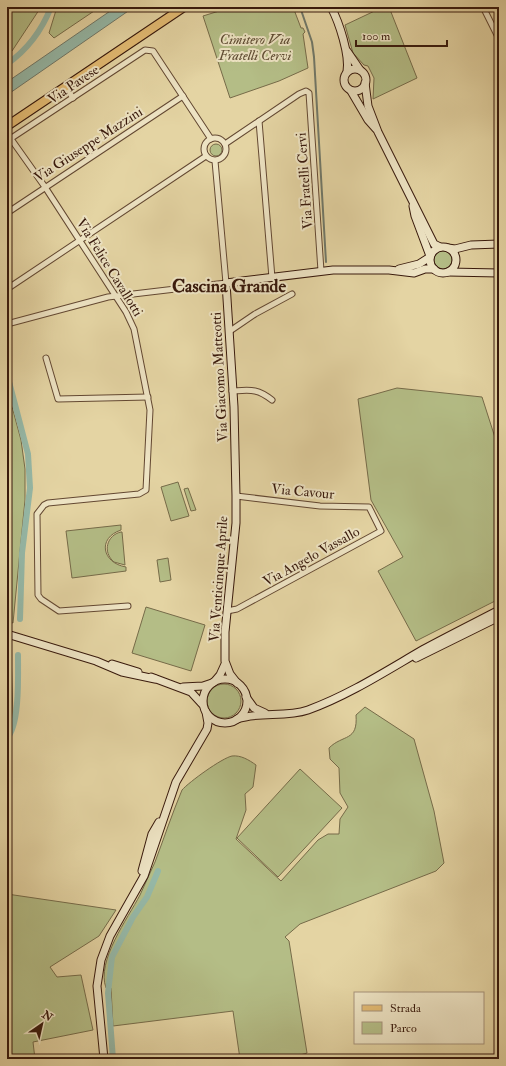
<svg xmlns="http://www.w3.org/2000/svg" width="506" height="1066" viewBox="0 0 506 1066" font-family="'IM FELL Double Pica',serif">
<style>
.green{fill:#b4bd86;stroke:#766b49}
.water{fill:#95b8a7;stroke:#707869}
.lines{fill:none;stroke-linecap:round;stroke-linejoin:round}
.stream{stroke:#707869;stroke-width:2}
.canal{stroke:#95b8a7;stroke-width:6}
.street-casing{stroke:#634832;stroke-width:7}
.secondary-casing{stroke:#38190c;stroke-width:9}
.primary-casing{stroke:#38190c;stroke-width:10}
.street{stroke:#ede3c3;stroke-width:5}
.secondary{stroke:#ede3c3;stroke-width:7}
.primary{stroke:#e2ba72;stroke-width:8}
.labels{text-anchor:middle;stroke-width:4;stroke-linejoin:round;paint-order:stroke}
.park-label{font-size:14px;font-style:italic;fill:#5d4a31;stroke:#ede3c3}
.street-label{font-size:14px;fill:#38190c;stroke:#ede3c3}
.district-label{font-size:18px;font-weight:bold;fill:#38190c;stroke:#ede3c3}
</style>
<rect width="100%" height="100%" fill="#e4d4a3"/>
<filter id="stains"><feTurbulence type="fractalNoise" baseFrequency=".005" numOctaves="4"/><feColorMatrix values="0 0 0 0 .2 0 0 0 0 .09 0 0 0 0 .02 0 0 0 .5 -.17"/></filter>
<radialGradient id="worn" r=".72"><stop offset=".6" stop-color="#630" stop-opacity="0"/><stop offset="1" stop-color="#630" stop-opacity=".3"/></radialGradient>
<g class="green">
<path d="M7,7h34l-29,44 -5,4z"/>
<path d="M57,7h43l-46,31 -5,-5z"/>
<path d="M232,7h61l8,21h2l2,4 -2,2 5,34 -29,13 -49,17 -27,-82z"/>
<path d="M383,7h6l28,71 -44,21 1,-21 -6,-12 -4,-1 -11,-12 -8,-28z"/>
<circle cx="216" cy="150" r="6"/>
<circle cx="443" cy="260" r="9"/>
<path d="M7,388l14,52 4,29v31l-12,123 -6,-2z"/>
<path d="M397,388l85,9 17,53v149l-83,42 -38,-70 25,-14 -32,-57 -13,-101z"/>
<path d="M178,482l11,34 -18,5 -10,-34z"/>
<path d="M188,488l8,22 -5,1 -7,-22z"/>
<path d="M121,525v5c-24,8 -19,33 5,37v4l-54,7 -6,-47z"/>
<path d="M121,532h1l3,33 -11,-3c-12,-10 -7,-27 7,-30z"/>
<path d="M168,558l3,22 -11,2 -3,-22z"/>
<path d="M146,607l59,18 -14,46 -59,-18z"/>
<path d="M7,650l4,1 2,66 -6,8z"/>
<circle cx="224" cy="701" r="17"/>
<path d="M365,707l49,32 20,72 10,52 -8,8 -136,53 -15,13 4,4 18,112 -20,6h-47l-7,-48 -120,15 -2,-38h-5c-10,-27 22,-70 34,-93 5,-11 10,-22 15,-33 9,-24 17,-48 27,-72 7,-8 40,-32 50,-34 9,-1 17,4 24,9l-3,22 -8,7 1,16 -10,29 45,42 37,-41 10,-6h11l1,-15 8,-12 -8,-14 -1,-25 -9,-9 -1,-11c14,-14 29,-6 27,-33z"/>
<path d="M300,769l42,39 -64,69 -41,-39z"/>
<path d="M7,894l109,16 -17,26 -49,31 7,10 24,-2 12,55 -60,12 2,17h-28z"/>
</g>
<path class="water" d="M116,7h18l-127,88v-13z"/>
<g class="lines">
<path class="stream" d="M300,7l12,35 2,15 12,205"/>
<g class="canal">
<path d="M7,64c20,-14 35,-34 44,-57"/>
<path d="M7,374l21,80 2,34 -8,65 -2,66"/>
<path d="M7,738c13,-13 11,-63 11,-83"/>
<path d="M113,1059l-5,-66 4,-36 21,-40 14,-20 11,-26"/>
</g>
<defs>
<g id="street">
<path d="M483,7l16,32"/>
<path d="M65,86l8,12"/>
<path d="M259,121l13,157"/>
<circle cx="215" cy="149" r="11"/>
<path d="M11,139l34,48 81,125 8,17 16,81 -4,80 -7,4 -91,9 -4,2 -7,9 1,81 3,4 18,12 69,-5"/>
<path d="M7,141l138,-91 8,1 58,88"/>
<path d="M225,144l74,-50 7,-3 3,2 12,178"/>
<path d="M7,213l176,-117"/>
<path d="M7,289l199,-133"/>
<path d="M7,324l101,-27 118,-14 -11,-122"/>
<path d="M230,331l25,-17 37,-20"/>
<path d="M46,358l12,41 90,-2"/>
<path d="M232,391c18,-1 25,-3 40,9"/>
<path d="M227,611l10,-2 144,-78 -12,-24 -49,-1 -84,-10"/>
</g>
<g id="secondary">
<path d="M331,7c8,15 19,48 16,65"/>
<path d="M347,51l13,19"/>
<circle cx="355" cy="80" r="11"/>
<path d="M365,83l3,23 10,26 56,112 6,3"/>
<path d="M351,91l17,29 8,9"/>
<path d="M413,206l2,10 15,40"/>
<circle cx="443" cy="260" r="13"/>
<path d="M448,248l7,1 16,-4 28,-1"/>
<path d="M399,269l20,-5 11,-7"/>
<path d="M448,272l51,1"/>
<path d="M7,634l89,27 26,11 33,7"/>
<path d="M416,658l83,-41"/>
<path d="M112,664l26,8"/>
<path d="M151,677l40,15 11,12"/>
<circle cx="225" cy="701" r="22"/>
<path d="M214,682l6,-7 5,-11"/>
<path d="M237,683l-7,-9 -5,-13v-29l11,-109v-27l-2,-89 -8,-124 107,-13h56l25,3 11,-4h9"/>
<path d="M183,687l20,-1 9,-3"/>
<path d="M246,697l8,11 11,5"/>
<path d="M237,719c23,-8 48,-1 71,-9 41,-15 78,-39 116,-61 24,-13 50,-26 75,-39"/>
<path d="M142,871l10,-37 7,-12"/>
<path d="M104,1059l-7,-73 4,-26 9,-24 34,-60 32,-94 31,-53 1,-6 -2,-11"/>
</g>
<path id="primary" d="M7,126l177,-119"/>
</defs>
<use href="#street" class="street-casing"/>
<use href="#secondary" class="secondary-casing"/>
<use href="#primary" class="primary-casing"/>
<use href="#street" class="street"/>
<use href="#secondary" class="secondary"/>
<use href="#primary" class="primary"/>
</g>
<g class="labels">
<g class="park-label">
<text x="255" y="44">Cimitero Via<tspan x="255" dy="16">Fratelli Cervi</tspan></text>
</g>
<g class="street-label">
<text transform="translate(73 84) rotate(-34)" y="5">Via Pavese</text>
<text transform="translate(88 144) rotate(-33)" y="5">Via Giuseppe Mazzini</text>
<text transform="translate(304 181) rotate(-94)" y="5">Via Fratelli Cervi</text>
<text transform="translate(110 267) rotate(58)" y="5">Via Felice Cavallotti</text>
<text transform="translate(219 377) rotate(-93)" y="5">Via Giacomo Matteotti</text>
<text transform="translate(303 491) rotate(5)" y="5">Via Cavour</text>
<text transform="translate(311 556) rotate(-29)" y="5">Via Angelo Vassallo</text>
<text transform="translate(218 579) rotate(-86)" y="5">Via Venticinque Aprile</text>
</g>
<g class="district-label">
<text x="229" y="292">Cascina Grande</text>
</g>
</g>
<rect width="506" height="1066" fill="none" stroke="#e4d4a3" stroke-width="24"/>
<rect x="8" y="8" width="490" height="1050" fill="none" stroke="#38190c" stroke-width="2"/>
<rect x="12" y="12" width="482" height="1042" fill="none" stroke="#38190c"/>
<rect x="354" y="992" width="130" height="52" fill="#ede3c3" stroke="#a5927a"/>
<rect x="362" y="1005" width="20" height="6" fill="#e2ba72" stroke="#a5927a"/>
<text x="390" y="1012" font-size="12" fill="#38190c">Strada</text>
<rect x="362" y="1022" width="20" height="12" fill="#b4bd86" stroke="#a5927a"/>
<text x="390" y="1032" font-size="12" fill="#38190c">Parco</text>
<g transform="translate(42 1024) rotate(34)" stroke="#ede3c3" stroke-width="3" paint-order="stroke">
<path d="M0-3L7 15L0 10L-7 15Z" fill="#38190c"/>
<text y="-6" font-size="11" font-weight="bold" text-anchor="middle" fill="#38190c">N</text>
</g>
<path d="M356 40v6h91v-6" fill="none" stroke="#38190c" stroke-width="2"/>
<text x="362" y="40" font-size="12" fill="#38190c" stroke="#ede3c3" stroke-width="3" paint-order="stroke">100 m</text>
<rect width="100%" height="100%" filter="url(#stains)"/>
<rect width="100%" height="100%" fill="url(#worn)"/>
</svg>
